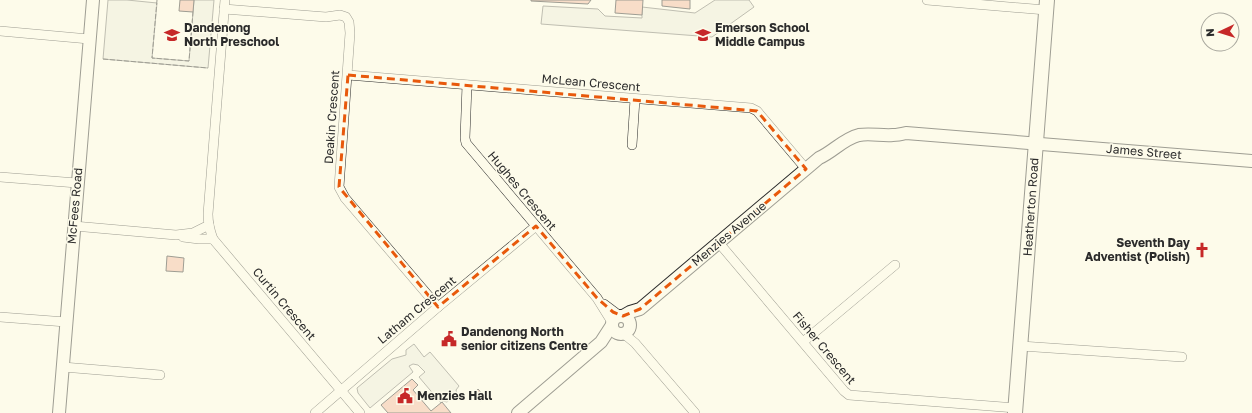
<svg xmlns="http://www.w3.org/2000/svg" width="1252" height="413" viewBox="0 0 1252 413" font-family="'Golos Text',sans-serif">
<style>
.green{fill:#ecebdb;stroke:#74746e}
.parking{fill:#eceadb;stroke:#74746e}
.building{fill:#f2b8a0;stroke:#2b2b2b}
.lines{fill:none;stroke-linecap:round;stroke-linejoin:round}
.street-casing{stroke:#2b2b2b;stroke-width:10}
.secondary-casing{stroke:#2b2b2b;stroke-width:14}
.primary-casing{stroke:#2b2b2b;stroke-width:16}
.street{stroke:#fdfbea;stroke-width:9}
.secondary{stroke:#fdfbea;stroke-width:12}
.primary{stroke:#fdfbea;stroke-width:14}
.fence{stroke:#2b2b2b;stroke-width:1;stroke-dasharray:5 2;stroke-linecap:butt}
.marked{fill:none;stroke:#e8590c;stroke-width:3;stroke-dasharray:8 5;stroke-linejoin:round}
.labels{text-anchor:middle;stroke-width:3;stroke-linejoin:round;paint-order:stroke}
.poi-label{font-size:12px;font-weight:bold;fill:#2b2b2b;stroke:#fdfbea;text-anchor:start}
.street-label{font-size:12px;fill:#2b2b2b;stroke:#fdfbea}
</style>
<rect width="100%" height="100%" fill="#fdfbea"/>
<path class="green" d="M108,0h19l30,3 -5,55 37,3 5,-61h20l-6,68 -105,-9z"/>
<g class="parking">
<path d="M715,0h34l5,7 -42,30 -171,-13 2,-18 55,3 7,7 37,2v-11l53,6z"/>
<path d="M414,344l10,13 6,-5 29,34 -3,4 1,4 -10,8 -4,-1 -2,2 -22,-26 6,-5 -7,-7 -5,-1 -4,2 4,6 -43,36 -12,-15 -1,-5 35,-29 14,-4v-5z"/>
</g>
<g class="building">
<path d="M180,0h14l-1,12 -14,-1z"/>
<path d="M531,0h60l-3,4 -57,-3z"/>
<path d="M616,0h27l-1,15 -27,-2z"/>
<path d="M662,0h28v9l-28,-3z"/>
<path d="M167,256l17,2 -1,14 -17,-1z"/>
<path d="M412,379l6,6 -5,5 18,21 11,-9 9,11h-63l-7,-8z"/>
<path d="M478,389l7,8 -5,4 -6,-8z"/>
</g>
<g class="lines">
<defs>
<g id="street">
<path d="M225,0l-17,214c0,9 2,17 5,25l147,174"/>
<path d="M927,0l119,10"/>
<path d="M224,9l102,8 14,-2 6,2 3,5 1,11 -11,154 6,11 93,109"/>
<path d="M0,31l89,8"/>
<path d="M348,75l403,33 6,3 49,58"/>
<path d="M467,85l-2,53 1,5 131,155 15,24"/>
<path d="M632,145l3,-46"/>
<path d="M0,177l77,6"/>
<path d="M74,226l102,9 17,-2 16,-8"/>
<path d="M183,237l16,2h14"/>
<path d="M719,243l125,148 5,4 167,13"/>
<path d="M604,304l16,12"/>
<path d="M0,317l66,5"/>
<path d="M624,334l11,9 60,70"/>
<path d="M803,342l92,-77"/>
<path d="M1021,346l161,11"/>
<path d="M63,367l97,8"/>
<path d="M315,413l123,-106 98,-81"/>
</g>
<g id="secondary">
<circle cx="621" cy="325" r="9"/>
<path d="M623,316l7,-4 10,-3 179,-151c14,-6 24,-19 40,-23 11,-2 23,1 34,0 4,0 9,-1 13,-2l346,28"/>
<path d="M59,413l34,-413"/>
<path d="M518,413l83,-71 11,-17"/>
</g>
<path id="primary" d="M1015,413l32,-413"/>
</defs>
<use href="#street" class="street-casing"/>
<use href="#secondary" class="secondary-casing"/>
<use href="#primary" class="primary-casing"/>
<use href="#street" class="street"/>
<use href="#secondary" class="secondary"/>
<use href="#primary" class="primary"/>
<g class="fence">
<path d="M157,0l-5,58 37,3 4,-49"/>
<path d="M103,59l105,9"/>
</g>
</g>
<path d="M0 0H1252V413H0ZM348,75l409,36 49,58 -166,140 -17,7 -10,-4 -16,-14 -61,-72 -98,81 -99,-120z" fill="#fdfbea" fill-opacity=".55" fill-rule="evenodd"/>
<path class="marked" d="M348,75l409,36 49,58 -166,140 -17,7 -10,-4 -16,-14 -61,-72 -98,81 -99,-120z"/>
<defs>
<symbol id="school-bare" viewBox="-9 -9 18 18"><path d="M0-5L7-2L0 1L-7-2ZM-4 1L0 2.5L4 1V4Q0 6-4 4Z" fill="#c62828" stroke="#fdfbea" stroke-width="2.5" paint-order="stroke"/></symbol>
<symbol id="church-bare" viewBox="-9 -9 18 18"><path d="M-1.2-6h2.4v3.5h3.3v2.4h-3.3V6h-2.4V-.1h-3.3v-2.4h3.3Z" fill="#c62828" stroke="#fdfbea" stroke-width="2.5" paint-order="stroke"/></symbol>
<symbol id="civic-bare" viewBox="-9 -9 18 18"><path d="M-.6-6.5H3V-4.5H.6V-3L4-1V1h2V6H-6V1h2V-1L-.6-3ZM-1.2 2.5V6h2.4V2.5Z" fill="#c62828" stroke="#fdfbea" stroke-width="2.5" paint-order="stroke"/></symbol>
</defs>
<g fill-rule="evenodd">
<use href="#school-bare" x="161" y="24" width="22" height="22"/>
<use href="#school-bare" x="692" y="24" width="22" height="22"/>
<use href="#church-bare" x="1191" y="239" width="22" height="22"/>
<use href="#civic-bare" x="438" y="328" width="22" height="22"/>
<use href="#civic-bare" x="394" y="385" width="22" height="22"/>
</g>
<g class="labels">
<g class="poi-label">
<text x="184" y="32">Dandenong<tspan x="184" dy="14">North Preschool</tspan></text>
<text x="715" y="32">Emerson School<tspan x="715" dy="14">Middle Campus</tspan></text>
<text x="1190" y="247" text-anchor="end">Seventh Day<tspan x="1190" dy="14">Adventist (Polish)</tspan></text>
<text x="461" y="336">Dandenong North<tspan x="461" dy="14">senior citizens Centre</tspan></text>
<text x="417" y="400">Menzies Hall</text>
</g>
<g class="street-label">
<text transform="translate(591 83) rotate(5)" y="4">McLean Crescent</text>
<text transform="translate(332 117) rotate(-86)" y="4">Deakin Crescent</text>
<text transform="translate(1144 152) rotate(5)" y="4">James Street</text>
<text transform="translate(522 191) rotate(50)" y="4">Hughes Crescent</text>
<text transform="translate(75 206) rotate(-85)" y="4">McFees Road</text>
<text transform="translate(1031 207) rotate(-86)" y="4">Heatherton Road</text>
<text transform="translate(729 234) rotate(-40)" y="4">Menzies Avenue</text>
<text transform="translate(284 304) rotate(50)" y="4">Curtin Crescent</text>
<text transform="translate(417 310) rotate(-40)" y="4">Latham Crescent</text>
<text transform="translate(824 348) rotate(50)" y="4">Fisher Crescent</text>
</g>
</g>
<g transform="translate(1220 32) rotate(266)"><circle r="19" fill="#fdfbea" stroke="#a9a89e"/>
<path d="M0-3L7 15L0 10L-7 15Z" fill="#c62828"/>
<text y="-6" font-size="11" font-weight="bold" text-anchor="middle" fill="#2b2b2b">N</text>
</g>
</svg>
